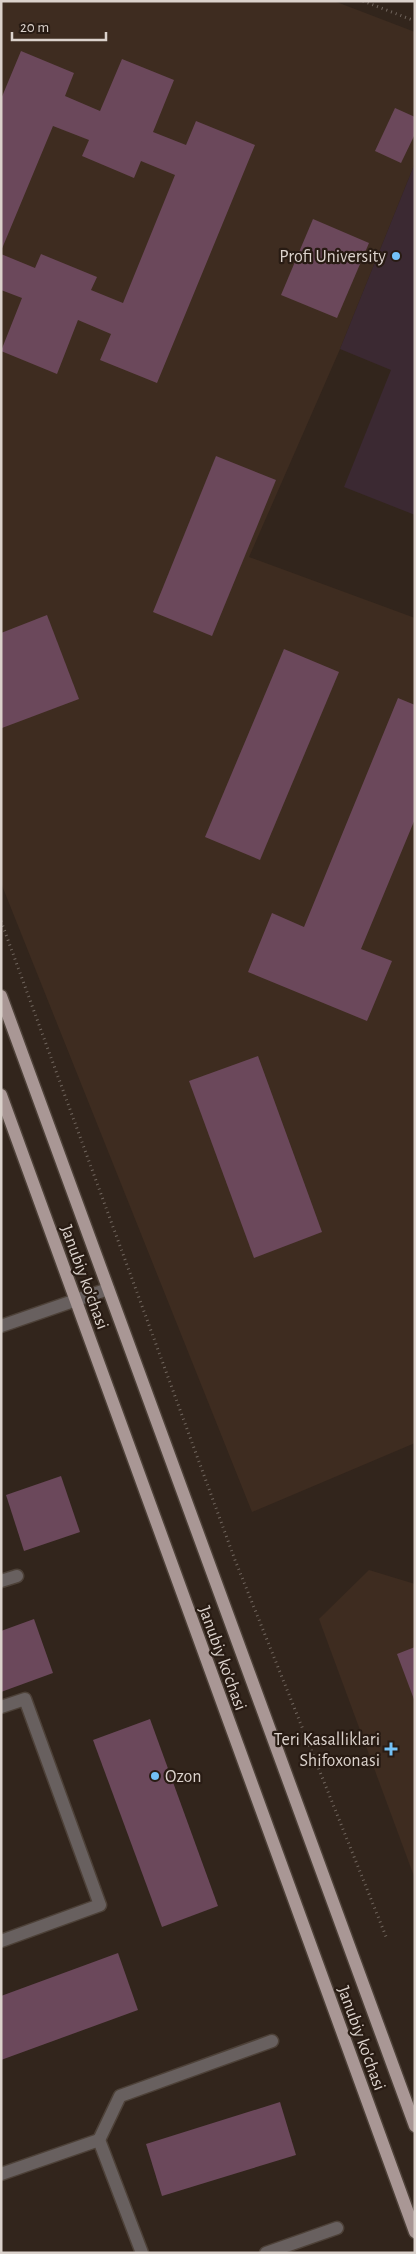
<svg xmlns="http://www.w3.org/2000/svg" width="416" height="2254" viewBox="0 0 416 2254" font-family="'Alegreya Sans',sans-serif">
<style>
.built{fill:#3e2c20}
.industrial{fill:#3b2932}
.building{fill:#6b485b}
.lines{fill:none;stroke-linecap:round;stroke-linejoin:round}
.minor-casing{stroke:#4d4138;stroke-width:15}
.major-casing{stroke:#4d4138;stroke-width:15}
.path{stroke:#71665e;stroke-width:3;stroke-dasharray:1 4;stroke-linecap:butt}
.minor{stroke:#68605f;stroke-width:12}
.major{stroke:#a99795;stroke-width:12}
.poi-dot{fill:#73c1f6;stroke:#281b13;stroke-width:2}
.labels{text-anchor:middle;stroke-width:4.5;stroke-linejoin:round;paint-order:stroke}
.poi-label{font-size:18px;fill:#dbd2cc;stroke:#281b13;text-anchor:end}
.street-label{font-size:18px;fill:#dbd2cc;stroke:#281b13}
</style>
<rect width="100%" height="100%" fill="#32251c"/>
<g class="built">
<path d="M1,1h333l81,31v131l-75,186 -91,208 166,61v825l-163,69 -251,-629z"/>
<path d="M369,1570l46,14v295l-96,-260z"/>
</g>
<path class="industrial" d="M415,163v352l-71,-28 47,-117 -51,-21z"/>
<g class="building">
<path d="M21,51l53,22 -9,23 35,15 22,-52 52,21 -21,52 33,13 10,-24 59,24 -98,238 -57,-23 11,-26 -33,-14 -21,54 -56,-23 21,-53 -21,-8v-36l34,14 6,-14 56,23 -6,13 32,13 52,-128 -34,-14 -7,17 -52,-22 7,-16 -36,-14 -52,125v-152z"/>
<path d="M395,108l20,9v17l-14,29 -26,-12z"/>
<path d="M313,219l56,24 -32,75 -56,-23z"/>
<path d="M216,456l60,24 -64,156 -59,-24z"/>
<path d="M47,615l32,84 -77,29 -1,-95z"/>
<path d="M284,649l55,23 -79,188 -55,-23z"/>
<path d="M398,698l17,7v114l-54,130 31,12 -25,60 -119,-49 24,-59 32,14z"/>
<path d="M258,1056l64,176 -68,26 -65,-177z"/>
<path d="M61,1476l19,56 -56,19 -18,-56z"/>
<path d="M34,1619l19,54 -52,19v-61z"/>
<path d="M415,1647v55l-18,-48z"/>
<path d="M150,1719l68,187 -56,21 -69,-187z"/>
<path d="M118,1953l20,57 -137,50v-64z"/>
<path d="M280,2102l16,53 -134,41 -16,-52z"/>
</g>
<g class="lines">
<defs>
<g id="minor">
<path d="M1,1326l107,-37"/>
<path d="M1,1581l16,-5"/>
<path d="M1,1707l24,-8 75,206 -99,36"/>
<path d="M99,2140l21,-44 152,-55"/>
<path d="M1,2174l98,-34 43,113"/>
<path d="M266,2253l71,-25"/>
</g>
<g id="major">
<path d="M1,996l414,1130"/>
<path d="M1,1095l414,1137"/>
</g>
</defs>
<use href="#minor" class="minor-casing"/>
<use href="#major" class="major-casing"/>
<g class="path">
<path d="M363,1l52,20"/>
<path d="M1,921l234,639 152,379"/>
</g>
<use href="#minor" class="minor"/>
<use href="#major" class="major"/>
</g>
<g class="poi-dot">
<circle cx="396" cy="256" r="5"/>
<path d="M388.5 1741.5h5v5h5v5h-5v5h-5v-5h-5v-5h5z"/>
<circle cx="155" cy="1776" r="5"/>
</g>
<g class="labels">
<g class="poi-label">
<text x="386" y="262">Profi University</text>
<text x="380" y="1745">Teri Kasalliklari<tspan x="380" dy="21">Shifoxonasi</tspan></text>
<text x="165" y="1782" text-anchor="start">Ozon</text>
</g>
<g class="street-label">
<text transform="translate(85 1277) rotate(70)" y="6">Janubiy ko'chasi</text>
<text transform="translate(223 1658) rotate(70)" y="6">Janubiy ko'chasi</text>
<text transform="translate(362 2038) rotate(70)" y="6">Janubiy ko'chasi</text>
</g>
</g>
<rect width="416" height="2254" fill="none" stroke="#dbd2cc" stroke-width="5"/>
<path d="M12 32v8h94v-8" fill="none" stroke="#dbd2cc" stroke-width="2.5"/>
<text x="20" y="32" font-size="15" fill="#dbd2cc" stroke="#281b13" stroke-width="4" paint-order="stroke">20 m</text>
</svg>
